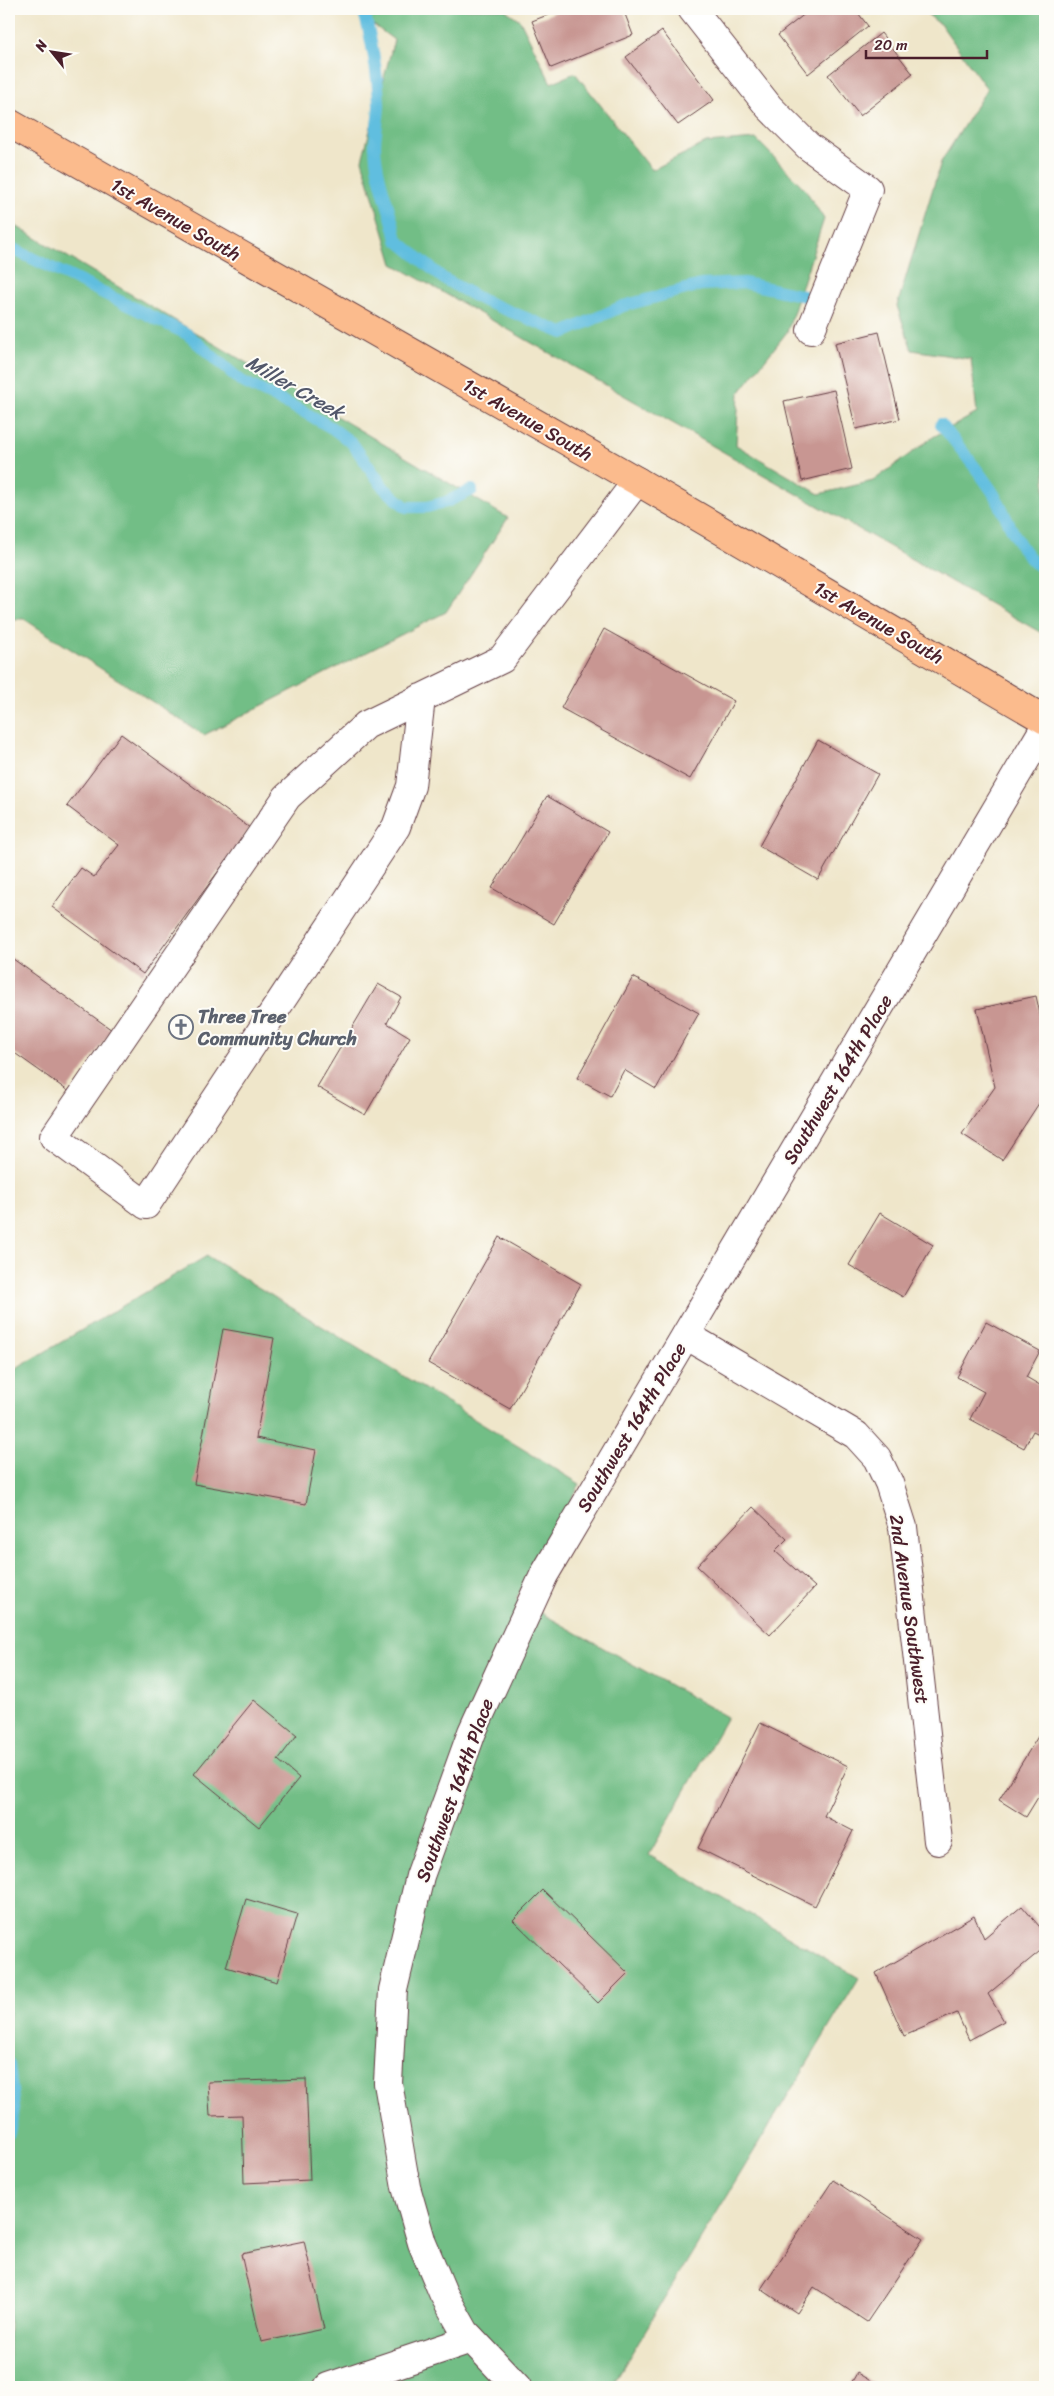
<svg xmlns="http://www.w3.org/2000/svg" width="1054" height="2396" viewBox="0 0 1054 2396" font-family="Sriracha,sans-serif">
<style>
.forest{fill:#72be86;stroke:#5e6e58}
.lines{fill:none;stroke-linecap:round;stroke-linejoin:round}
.stream{stroke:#60bedf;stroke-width:12}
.building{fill:#c89692}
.minor-casing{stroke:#633d43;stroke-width:30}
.major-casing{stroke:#633d43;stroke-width:30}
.minor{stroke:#fff;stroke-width:28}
.major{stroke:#fbbb8d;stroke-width:28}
.labels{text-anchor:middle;stroke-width:4;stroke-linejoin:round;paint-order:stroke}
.street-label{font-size:19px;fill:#4a1f2b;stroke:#fdfcf7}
.worship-label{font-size:19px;font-weight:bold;fill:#5b616d;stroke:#fdfcf7;text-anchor:start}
.water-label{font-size:20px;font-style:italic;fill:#52576a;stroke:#fdfcf7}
</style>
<rect width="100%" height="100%" fill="#fdfcf7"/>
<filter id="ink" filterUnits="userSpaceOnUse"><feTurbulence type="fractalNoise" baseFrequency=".02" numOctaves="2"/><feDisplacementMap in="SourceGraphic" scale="10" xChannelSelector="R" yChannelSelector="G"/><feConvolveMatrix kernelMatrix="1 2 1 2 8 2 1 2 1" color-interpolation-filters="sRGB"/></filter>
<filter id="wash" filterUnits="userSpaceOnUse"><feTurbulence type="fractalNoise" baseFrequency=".0096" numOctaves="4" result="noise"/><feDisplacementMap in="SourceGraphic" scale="20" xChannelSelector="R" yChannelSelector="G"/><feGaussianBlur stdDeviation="1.12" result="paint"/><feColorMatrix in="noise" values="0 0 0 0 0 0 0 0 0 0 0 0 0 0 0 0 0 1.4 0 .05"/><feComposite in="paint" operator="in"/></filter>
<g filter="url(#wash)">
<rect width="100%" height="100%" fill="#efe6ca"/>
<g class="forest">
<path d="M352,9h152l16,11 31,63 24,-10 77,97 54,-27 50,-4 49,50 19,30 -37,113 -48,61 -3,52 83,49 54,-13 60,-44 44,-24 -6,-54 -59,-9 -15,-44 44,-144 46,-73 -45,-63 -21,-17h124v626l-652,-371 -31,-104 32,-120z"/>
<path d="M9,222l499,296 -62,94 -242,123 -180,-116h-15z"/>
<path d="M207,1256l373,228 -64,115 211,118 -78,138 210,123 -248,409h-602v-1014z"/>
</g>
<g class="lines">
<g class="stream">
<path d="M363,9c8,26 15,67 16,95 0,14 -4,28 -4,42 1,33 16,63 22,94l47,39 38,21 81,33 60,-27 78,-21 44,-2 59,13"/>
<path d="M9,247l178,87 54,47 63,31 28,16 20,15 32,45 22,19h21l19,-5 26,-12"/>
<path d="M941,424c17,22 36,44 51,67 16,25 26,65 53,79"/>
<path d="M9,2064l5,45 -5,24"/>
</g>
</g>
<g id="blocks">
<g class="building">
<path d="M563,9h60l10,26 -82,33 -19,-47z"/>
<path d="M770,9h18l-11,8z"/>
<path d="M811,9h44l13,17 -60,48 -30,-39z"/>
<path d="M662,31l52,69 -36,25 -52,-68z"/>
<path d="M881,33l32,41 -53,42 -32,-41z"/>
<path d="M879,332l21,87 -44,10 -21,-86z"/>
<path d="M834,390l18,79 -50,12 -18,-80z"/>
<path d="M604,629l130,72 -44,78 -129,-71z"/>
<path d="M121,734l129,94 -107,146 -91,-67 29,-39 13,9 25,-32 -52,-39z"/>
<path d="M818,740l60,34 -60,106 -59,-34z"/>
<path d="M547,796l61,36 -54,92 -62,-36z"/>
<path d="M9,956l103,74 -44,61 -59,-42z"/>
<path d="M633,977l66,36 -43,76 -32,-19 -14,26 -33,-18z"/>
<path d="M378,984l23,13 -14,26 23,14 -45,78 -48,-28z"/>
<path d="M1036,996l9,40v58l-43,66 -40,-26 33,-47 -18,-78z"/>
<path d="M880,1213l53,32 -30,52 -54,-32z"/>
<path d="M499,1237l82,47 -71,125 -82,-46z"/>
<path d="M986,1322l54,29 -14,26 19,11v49l-12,-6 -9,17 -54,-29 14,-27 -27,-15z"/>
<path d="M223,1329l51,9 -18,100 60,12 -10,54 -112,-20z"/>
<path d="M753,1507l34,32 -12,12 40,36 -45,48 -73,-69z"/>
<path d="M254,1700l43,35 -19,25 21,18 -40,49 -65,-53z"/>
<path d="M760,1723l88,43 -24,50 29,15 -38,75 -117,-58z"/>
<path d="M1045,1725v72l-5,-3 -14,23 -27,-17z"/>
<path d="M543,1890l85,83 -30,30 -85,-83z"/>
<path d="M246,1899l51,15 -20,68 -51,-15z"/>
<path d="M1022,1906l23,27v14l-57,47 16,27 -35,19 -12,-27 -53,23 -28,-63 98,-57 10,22z"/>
<path d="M306,2079l4,101 -66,3 -2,-68 -32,1 -2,-34z"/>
<path d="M833,2180l90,59 -56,83 -53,-35 -17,26 -36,-24z"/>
<path d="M304,2241l20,88 -63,13 -20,-88z"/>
<path d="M857,2373l24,14h-32z"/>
</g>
</g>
</g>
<g filter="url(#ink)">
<use href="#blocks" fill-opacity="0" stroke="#633d43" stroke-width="1"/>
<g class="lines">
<defs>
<g id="minor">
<path d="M692,9l77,98 39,39 60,43 -57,141"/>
<path d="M421,698l-10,88 -15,41 -250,378 -92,-68 233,-340 79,-72 136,-66 135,-178"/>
<path d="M686,1335l170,100 21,23 12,25 14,44 35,314"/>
<path d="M328,2387l143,-48"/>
<path d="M517,2387l-52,-55 -22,-39 -21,-50 -16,-56 -18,-104 5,-93 27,-114 52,-144 72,-157 501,-848"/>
</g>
<path id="major" d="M9,123l628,358 408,239"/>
</defs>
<use href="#minor" class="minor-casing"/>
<use href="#major" class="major-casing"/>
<use href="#minor" class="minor"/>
<use href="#major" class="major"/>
</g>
</g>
<defs>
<symbol id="church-ring" viewBox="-11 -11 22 22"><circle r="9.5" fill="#fdfcf7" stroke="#6b7280" stroke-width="1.5"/><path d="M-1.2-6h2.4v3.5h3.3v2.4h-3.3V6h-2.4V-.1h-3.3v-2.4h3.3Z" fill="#6b7280"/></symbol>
</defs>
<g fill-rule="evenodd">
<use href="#church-ring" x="167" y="1013" width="28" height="28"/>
</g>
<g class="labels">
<g class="street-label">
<text transform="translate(176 219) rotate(30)" y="7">1st Avenue South</text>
<text transform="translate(528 419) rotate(30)" y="7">1st Avenue South</text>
<text transform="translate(879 622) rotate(30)" y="7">1st Avenue South</text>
<text transform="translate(837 1079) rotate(-59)" y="7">Southwest 164th Place</text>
<text transform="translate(631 1427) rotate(-59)" y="7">Southwest 164th Place</text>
<text transform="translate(910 1609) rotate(82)" y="7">2nd Avenue Southwest</text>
<text transform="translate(454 1790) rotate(-70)" y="7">Southwest 164th Place</text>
</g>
<g class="worship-label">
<text x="198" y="1023">Three Tree<tspan x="198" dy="22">Community Church</tspan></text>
</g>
<g class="water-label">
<text transform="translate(295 387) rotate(30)" y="7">Miller Creek</text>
</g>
</g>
<rect width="1054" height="2396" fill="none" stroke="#fdfcf7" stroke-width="30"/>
<g transform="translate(52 52) rotate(300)" stroke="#fdfcf7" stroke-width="4" paint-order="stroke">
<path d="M0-4L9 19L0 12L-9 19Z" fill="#4a1f2b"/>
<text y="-8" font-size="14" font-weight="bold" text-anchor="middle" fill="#4a1f2b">N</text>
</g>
<path d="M866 50v8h121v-8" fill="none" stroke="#4a1f2b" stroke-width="2.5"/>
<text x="874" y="50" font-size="15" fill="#4a1f2b" stroke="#fdfcf7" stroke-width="4" paint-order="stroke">20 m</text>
</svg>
